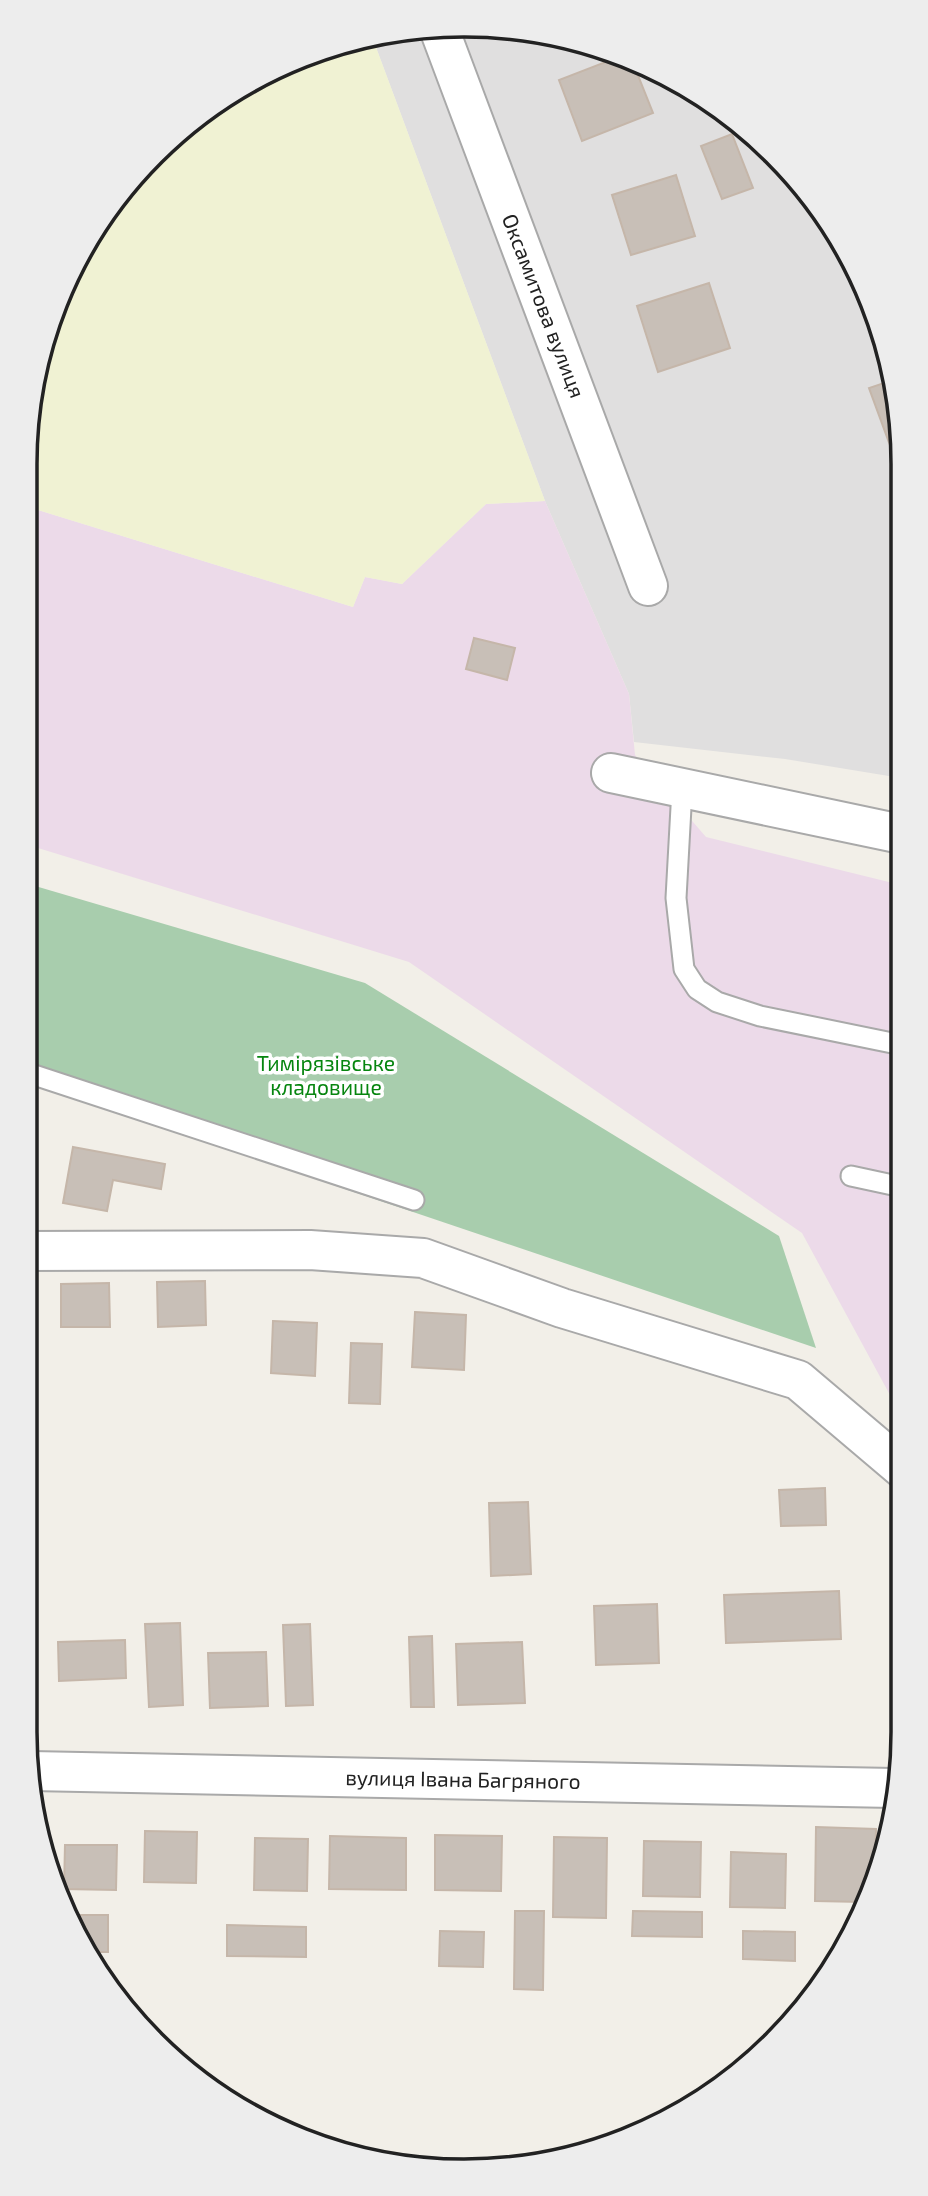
<svg xmlns="http://www.w3.org/2000/svg" width="928" height="2196" viewBox="0 0 928 2196" font-family="'Exo 2',sans-serif">
<style>
.residential{fill:#e0dfdf}
.industrial{fill:#ecdae9}
.farmland{fill:#f0f2d3}
.cemetery{fill:#a8cdad}
.building{fill:#c8bfb7;stroke:#c5b6a9;stroke-width:2}
.lines{fill:none;stroke-linecap:round;stroke-linejoin:round}
.service-casing{stroke:#a9a9a9;stroke-width:23}
.minor-casing{stroke:#a9a9a9;stroke-width:42}
.service{stroke:#fff;stroke-width:19}
.minor{stroke:#fff;stroke-width:38}
.labels{text-anchor:middle;stroke-width:7;stroke-linejoin:round;paint-order:stroke}
.street-label{font-size:21px;fill:#222;stroke:#fff}
.park-label{font-size:21px;fill:#06850f;stroke:#fff}
.rim{fill:none;stroke:#222;stroke-width:3.5}
</style>
<rect width="100%" height="100%" fill="#f2efe8"/>
<path class="residential" d="M436,25l170,23 125,67 81,81 58,99 30,111 1,372 -116,-19 -151,-17 -5,-48 -84,-193 -171,-459z"/>
<path class="industrial" d="M545,501l84,193 6,61 71,82 195,48 2,534 -101,-186 -393,-271 -384,-118v-338l328,101 12,-30 37,7 84,-80z"/>
<path class="farmland" d="M374,42l171,459 -59,3 -84,80 -37,-7 -12,30 -328,-101v-42l23,-142 86,-148 136,-104z"/>
<path class="cemetery" d="M25,883l340,100 414,253 37,112 -791,-267z"/>
<g class="building">
<path d="M621,56l12,7 20,50 -71,28 -23,-61z"/>
<path d="M732,134l21,54 -31,11 -21,-53z"/>
<path d="M676,175l19,61 -64,19 -19,-60z"/>
<path d="M709,283l21,65 -72,24 -21,-66z"/>
<path d="M893,380l7,26v39l-9,3 -22,-60z"/>
<path d="M474,638l41,10 -8,32 -41,-11z"/>
<path d="M73,1147l92,17 -4,25 -48,-9 -6,31 -44,-8z"/>
<path d="M205,1281l1,44 -48,2 -1,-45z"/>
<path d="M109,1283l1,44h-49v-43z"/>
<path d="M415,1312l51,3 -2,55 -52,-3z"/>
<path d="M273,1321l44,2 -2,53 -44,-3z"/>
<path d="M351,1343l31,1 -2,60 -31,-1z"/>
<path d="M825,1488l1,37 -45,1 -2,-36z"/>
<path d="M528,1502l3,72 -40,2 -2,-73z"/>
<path d="M839,1591l2,48 -115,4 -2,-48z"/>
<path d="M657,1604l2,59 -63,2 -2,-59z"/>
<path d="M180,1623l3,82 -34,2 -4,-83z"/>
<path d="M310,1624l3,81 -27,1 -3,-81z"/>
<path d="M432,1636l2,71h-23l-2,-70z"/>
<path d="M125,1640l1,38 -67,3 -1,-39z"/>
<path d="M522,1642l3,61 -67,2 -2,-61z"/>
<path d="M266,1652l2,54 -58,2 -2,-55z"/>
<path d="M816,1827l60,2 -1,53 -11,20 -49,-1z"/>
<path d="M145,1831l52,1 -1,51 -52,-1z"/>
<path d="M435,1835l67,1 -1,55 -66,-1z"/>
<path d="M330,1836l76,2v52l-77,-1z"/>
<path d="M554,1837l53,1 -1,80 -53,-1z"/>
<path d="M255,1838l53,1 -1,52 -53,-1z"/>
<path d="M644,1841l57,1 -1,55 -57,-1z"/>
<path d="M65,1845h52l-1,45 -52,-1z"/>
<path d="M731,1852l55,2 -1,54 -55,-1z"/>
<path d="M515,1911h29l-1,79 -29,-1z"/>
<path d="M633,1911l69,1v25l-70,-1z"/>
<path d="M72,1915h36v37h-15z"/>
<path d="M227,1925l79,2v30l-79,-1z"/>
<path d="M440,1931l44,1 -1,35 -44,-1z"/>
<path d="M743,1931l52,1v29l-52,-2z"/>
</g>
<g class="lines">
<defs>
<g id="service">
<path d="M682,789l-6,109 8,71 13,20 20,13 43,14 142,29"/>
<path d="M25,1072l389,128"/>
<path d="M851,1176l51,11"/>
</g>
<g id="minor">
<path d="M438,26l210,560"/>
<path d="M611,773l290,61"/>
<path d="M25,1251l285,-1 113,8 139,50 236,72 105,89"/>
<path d="M31,1771l863,17"/>
</g>
</defs>
<use href="#service" class="service-casing"/>
<use href="#minor" class="minor-casing"/>
<use href="#service" class="service"/>
<use href="#minor" class="minor"/>
</g>
<g class="labels">
<g class="street-label">
<text transform="translate(543 306) rotate(69)" y="7">Оксамитова вулиця</text>
<text transform="translate(463 1780) rotate(1)" y="7">вулиця Івана Багряного</text>
</g>
<g class="park-label">
<text x="326" y="1071">Тимірязівське<tspan x="326" dy="24">кладовище</tspan></text>
</g>
</g>
<path d="M0 0H928V2196H0ZM464 37H464A427 427 0 0 1 891 464V1732A427 427 0 0 1 464 2159H464A427 427 0 0 1 37 1732V464A427 427 0 0 1 464 37Z" fill="#ededed" fill-rule="evenodd"/>
<path class="rim" d="M464 37H464A427 427 0 0 1 891 464V1732A427 427 0 0 1 464 2159H464A427 427 0 0 1 37 1732V464A427 427 0 0 1 464 37Z"/>
</svg>
